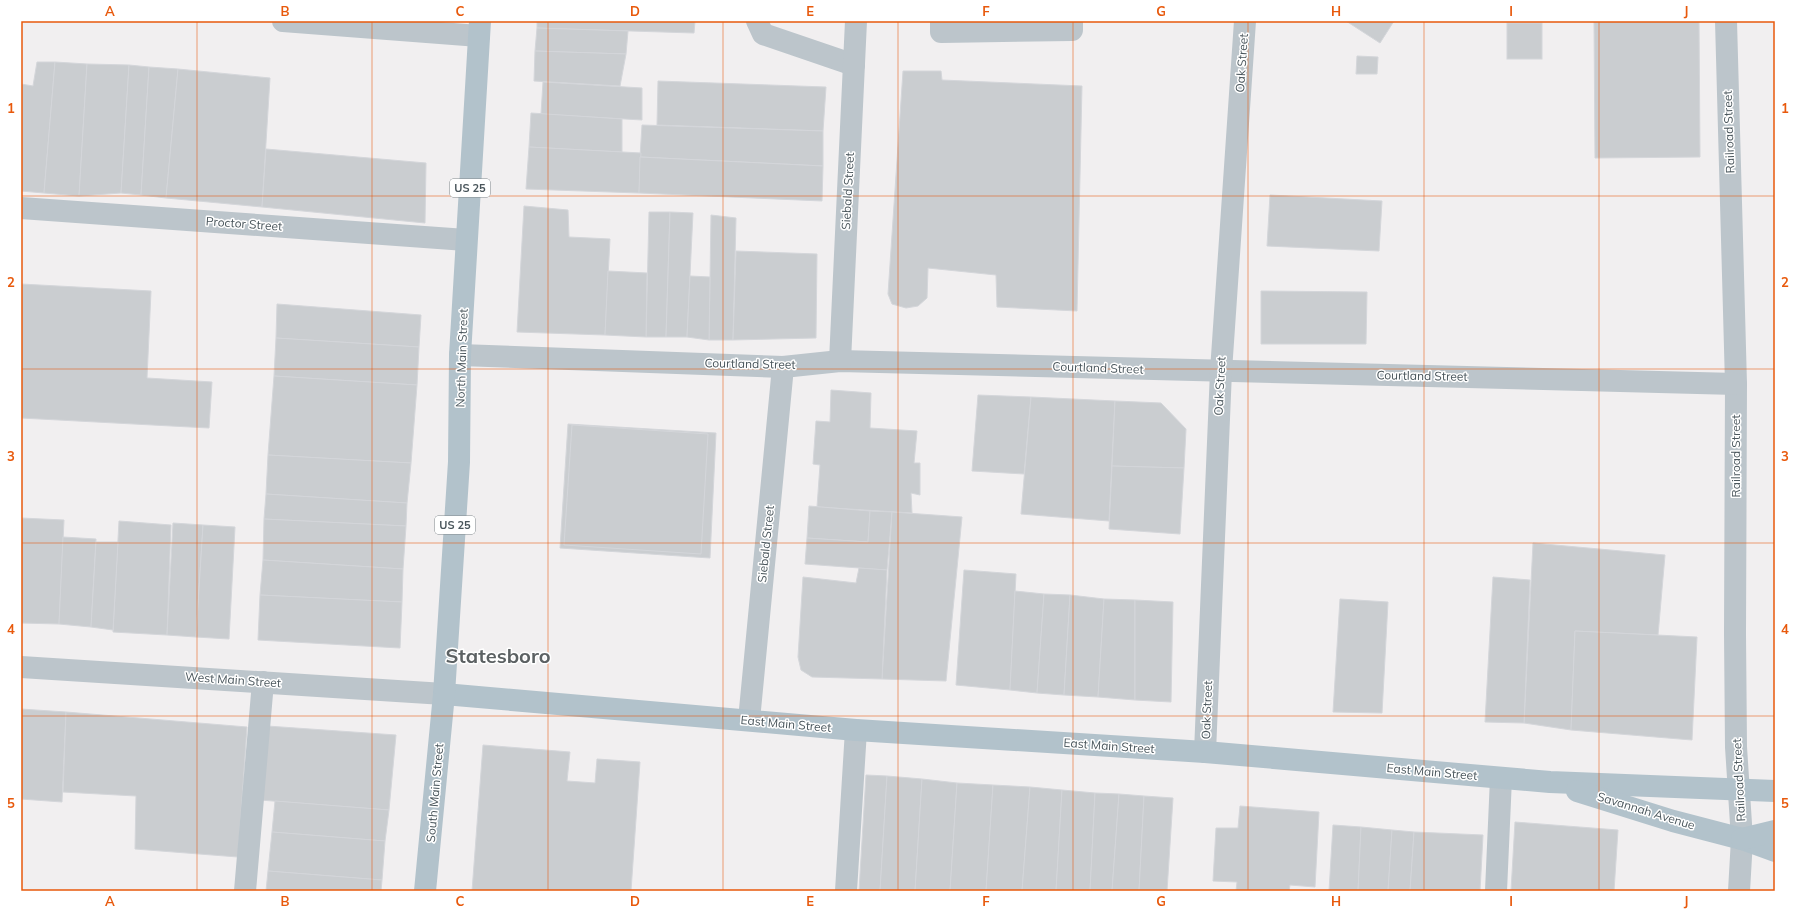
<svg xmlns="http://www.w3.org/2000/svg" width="1796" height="912" viewBox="0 0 1796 912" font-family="Mulish,sans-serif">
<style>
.building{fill:#cacdd0;stroke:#d4d6da}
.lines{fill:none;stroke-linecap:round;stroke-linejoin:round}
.minor{stroke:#bcc5cb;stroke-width:22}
.major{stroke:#b2c2cb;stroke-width:22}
.grid{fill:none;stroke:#e8590c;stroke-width:1;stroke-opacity:0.55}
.labels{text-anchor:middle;stroke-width:3;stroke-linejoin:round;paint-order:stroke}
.shield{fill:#fff;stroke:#80888c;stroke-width:1}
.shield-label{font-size:11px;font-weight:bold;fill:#49555b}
.street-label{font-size:12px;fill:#49555b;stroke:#fff}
.town-label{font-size:20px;font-weight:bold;fill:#5c6163;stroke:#fff}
.neatline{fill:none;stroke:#e8590c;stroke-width:1.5}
.grid-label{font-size:13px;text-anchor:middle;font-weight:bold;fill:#e8590c}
</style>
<rect width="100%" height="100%" fill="#f1eff0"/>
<g class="building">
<path d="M537,21h158l-1,12 -157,-5z"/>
<path d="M1346,21h48l-14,22z"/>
<path d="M1594,21h105l1,136 -105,1z"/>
<rect x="1507" y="23" width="35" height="36"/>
<path d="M537,28l91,3 -2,23 -91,-3z"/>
<path d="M535,51l91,3 -6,32 -86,-5z"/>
<path d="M1357,56l21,1 -1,17h-21z"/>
<path d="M37,62h18l-11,131 -23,-2v-107l12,2z"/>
<path d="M55,62l32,2 -8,132 -35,-3z"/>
<path d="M87,64l42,1 -8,128 -42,3z"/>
<path d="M129,65l20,2 -8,128 -20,-2z"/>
<path d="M149,67l29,2 -12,129 -25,-3z"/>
<path d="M178,69l92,9 -8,129 -96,-9z"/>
<path d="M903,71h38l1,9 140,6 -5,225 -80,-4 -1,-32 -68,-7 -1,30 -9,8 -12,2 -14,-4 -4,-10z"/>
<path d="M658,81l168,6 -3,44 -166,-6z"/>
<path d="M543,82l99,6v32l-101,-6z"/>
<path d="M531,113l91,6v33l-93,-5z"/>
<path d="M642,125l181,6v35l-183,-9z"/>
<path d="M529,147l112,6 -2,40 -113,-4z"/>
<path d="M266,149l160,14 -1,60 -163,-16z"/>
<path d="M640,157l183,9 -1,35 -183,-8z"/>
<path d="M1270,195l112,6 -3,50 -112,-5z"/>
<path d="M524,206l44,4 1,27 41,2 -5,96 -88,-3z"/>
<path d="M649,212h21l-4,125h-20z"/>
<path d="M670,212l23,1 -6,124h-21z"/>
<path d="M711,215l25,3 -3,122h-24z"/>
<path d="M736,251l81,3 -1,84 -83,2z"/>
<path d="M608,271l39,2 -1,64 -41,-2z"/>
<path d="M690,276l20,1 -1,63 -22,-3z"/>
<path d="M21,284l130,7 -4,87 65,4 -3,46 -188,-10z"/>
<path d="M1261,291l106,1 -1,52h-105z"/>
<path d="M277,304l144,11 -2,32 -143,-9z"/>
<path d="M276,338l143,9 -2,38 -143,-9z"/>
<path d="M274,376l143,9 -6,78 -143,-8z"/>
<path d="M831,390l40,3 -1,35 47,3 -3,32h6v32l-9,-2 1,20 -95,-6 3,-42 -7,-1 3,-43 14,1z"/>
<path d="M978,395l53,2 -7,77 -52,-3z"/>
<path d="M1031,397l84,4 -6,120 -88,-7z"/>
<path d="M1115,401l46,2 25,26 -2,39 -72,-2z"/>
<path d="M568,424l148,9 -6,125 -150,-10z"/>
<path d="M572,425l136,9 -7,120 -137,-9z"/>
<path d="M268,455l143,8 -4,40 -141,-9z"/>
<path d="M1112,466l72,2 -4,66 -71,-5z"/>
<path d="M266,494l141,9 -1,23 -142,-7z"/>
<path d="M809,506l61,5 -2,31 -61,-4z"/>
<path d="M870,511l22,1 -5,58 -82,-6 2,-26 61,4z"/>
<path d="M892,512l70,5 -16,164 -64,-2z"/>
<path d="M21,518l43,2 -5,104 -38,-1z"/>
<path d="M264,519l142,7 -3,43 -140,-9z"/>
<path d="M119,521l52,4 -4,110 -54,-3z"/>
<path d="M173,523l30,2 -7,112 -29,-2z"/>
<path d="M203,525l32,2 -6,112 -33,-2z"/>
<path d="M63,537l33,2 -5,88 -32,-3z"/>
<path d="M96,542h22l-5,88 -22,-3z"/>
<path d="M1533,543l132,12 -7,80 -83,-4 -4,99 -47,-7z"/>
<path d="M263,560l140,9 -1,33 -142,-7z"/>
<path d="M859,568l28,2 -5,109 -70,-2 -11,-7 -3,-13 5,-80 53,6z"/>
<path d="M964,570l52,4 -6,116 -54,-5z"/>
<path d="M1493,577l37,3 -6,143 -39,-1z"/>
<path d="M1015,591l29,3 -7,99 -27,-3z"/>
<path d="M1044,594l26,1 -6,100 -27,-2z"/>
<path d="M260,595l142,7 -2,46 -142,-8z"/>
<path d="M1070,595l34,4 -6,98 -34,-2z"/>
<path d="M1104,599l31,1v100l-37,-3z"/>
<path d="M1340,599l48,3 -6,111 -49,-1z"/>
<path d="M1135,600l38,2 -2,100 -36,-2z"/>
<path d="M1575,631l122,6 -5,103 -121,-10z"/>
<path d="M21,709l45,3 -4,90 -41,-3z"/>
<path d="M66,712l181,15 -9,130 -103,-8 1,-53 -73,-4z"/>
<path d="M267,726l129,9 -7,75 -129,-10z"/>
<path d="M483,745l87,7 -3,29 28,2 2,-24 43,3 -9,129h-159z"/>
<path d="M866,775l21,1 -7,115h-21z"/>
<path d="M887,776l35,3 -7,112h-35z"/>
<path d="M922,779l35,4 -7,108h-35z"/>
<path d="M957,783l36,2 -7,106h-36z"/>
<path d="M993,785l37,2 -8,104h-36z"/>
<path d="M1030,787l32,3 -6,101h-34z"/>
<path d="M1062,790l33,3 -5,98h-34z"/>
<path d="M1095,793l24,1 -7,97h-22z"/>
<path d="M1119,794l25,2 -5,95h-27z"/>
<path d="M1144,796l29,2 -6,93h-28z"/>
<path d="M275,801l114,9 -4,31 -113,-9z"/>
<path d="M1240,806l79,6 -4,75 -25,-2 -1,6h-53l1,-9 -24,-1 3,-53h22z"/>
<path d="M1515,822l103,8 -4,61h-103z"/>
<path d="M1333,825l28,2 -3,64h-29z"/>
<path d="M1361,827l31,3 -4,61h-30z"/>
<path d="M1392,830l22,2 -4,59h-22z"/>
<path d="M272,832l113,9 -3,39 -114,-9z"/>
<path d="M1414,832l69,3 -3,56h-70z"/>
<path d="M268,871l114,9 -1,11h-115z"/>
</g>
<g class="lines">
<g class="minor">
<path d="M283,21l196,15"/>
<path d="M757,21l6,13 91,31"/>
<path d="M941,21v11l131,-2v-9"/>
<path d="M1726,21l10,363 -1,250 1,113 6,92 -3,52"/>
<path d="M21,208l445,32"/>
<path d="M460,355l323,12 57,-6 896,23"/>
<path d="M840,361l16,-340"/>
<path d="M21,667l423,27"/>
<path d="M749,720l34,-353"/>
<path d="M1205,752l16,-381 24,-350"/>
<path d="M245,891l18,-209"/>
<path d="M846,891l10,-161"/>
<path d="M1496,891l5,-113"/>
</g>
<g class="major">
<path d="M444,694l412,36 349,22 345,30 225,9"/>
<path d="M1577,791l96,30 69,18 33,12"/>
<path d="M1742,839l33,-8"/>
<path d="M425,891l19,-197 15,-232 1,-107 20,-334"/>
</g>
</g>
<path class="grid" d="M197,21v870M372,21v870M548,21v870M723,21v870M898,21v870M1073,21v870M1248,21v870M1424,21v870M1599,21v870M21,196h1754M21,369h1754M21,543h1754M21,716h1754"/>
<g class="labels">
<g class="shield">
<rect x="450" y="179" width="40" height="18" rx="3"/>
<rect x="435" y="516" width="40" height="18" rx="3"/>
</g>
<g class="shield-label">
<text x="470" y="192">US 25</text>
<text x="455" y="529">US 25</text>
</g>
<g class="street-label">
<text transform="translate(1242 63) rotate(-86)" y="4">Oak Street</text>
<text transform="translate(1729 132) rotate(-92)" y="4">Railroad Street</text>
<text transform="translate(848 191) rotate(-87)" y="4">Siebald Street</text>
<text transform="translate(244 224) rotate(4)" y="4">Proctor Street</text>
<text transform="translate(462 358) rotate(-88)" y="4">North Main Street</text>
<text transform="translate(750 364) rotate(1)" y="4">Courtland Street</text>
<text transform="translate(1098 368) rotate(2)" y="4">Courtland Street</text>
<text transform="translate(1422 376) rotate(1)" y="4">Courtland Street</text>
<text transform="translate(1220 386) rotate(-87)" y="4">Oak Street</text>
<text transform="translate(1736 456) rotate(-90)" y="4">Railroad Street</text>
<text transform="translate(766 544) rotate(-84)" y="4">Siebald Street</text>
<text transform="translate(233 680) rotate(4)" y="4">West Main Street</text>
<text transform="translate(1207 710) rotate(-88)" y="4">Oak Street</text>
<text transform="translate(786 724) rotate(5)" y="4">East Main Street</text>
<text transform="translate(1109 746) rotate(4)" y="4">East Main Street</text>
<text transform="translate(1432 772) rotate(5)" y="4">East Main Street</text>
<text transform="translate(1739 780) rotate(-93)" y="4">Railroad Street</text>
<text transform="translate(435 793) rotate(-85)" y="4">South Main Street</text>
<text transform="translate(1646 811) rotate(17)" y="4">Savannah Avenue</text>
</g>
<g class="town-label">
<text x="498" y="663">Statesboro</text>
</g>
</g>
<rect width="1796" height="912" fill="none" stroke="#ffffff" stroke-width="44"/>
<rect x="22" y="22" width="1752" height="868" class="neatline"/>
<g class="grid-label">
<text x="110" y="16">A</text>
<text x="285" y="16">B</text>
<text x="460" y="16">C</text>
<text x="635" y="16">D</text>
<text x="810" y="16">E</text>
<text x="986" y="16">F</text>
<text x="1161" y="16">G</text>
<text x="1336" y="16">H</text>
<text x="1511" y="16">I</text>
<text x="1686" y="16">J</text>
<text x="11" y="113">1</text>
<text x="1785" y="113">1</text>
<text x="11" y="287">2</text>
<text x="1785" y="287">2</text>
<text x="11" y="461">3</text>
<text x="1785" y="461">3</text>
<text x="11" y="634">4</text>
<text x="1785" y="634">4</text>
<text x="11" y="808">5</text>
<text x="1785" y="808">5</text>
<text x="110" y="906">A</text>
<text x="285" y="906">B</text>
<text x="460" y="906">C</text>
<text x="635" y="906">D</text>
<text x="810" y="906">E</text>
<text x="986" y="906">F</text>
<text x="1161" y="906">G</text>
<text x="1336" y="906">H</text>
<text x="1511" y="906">I</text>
<text x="1686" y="906">J</text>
</g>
</svg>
